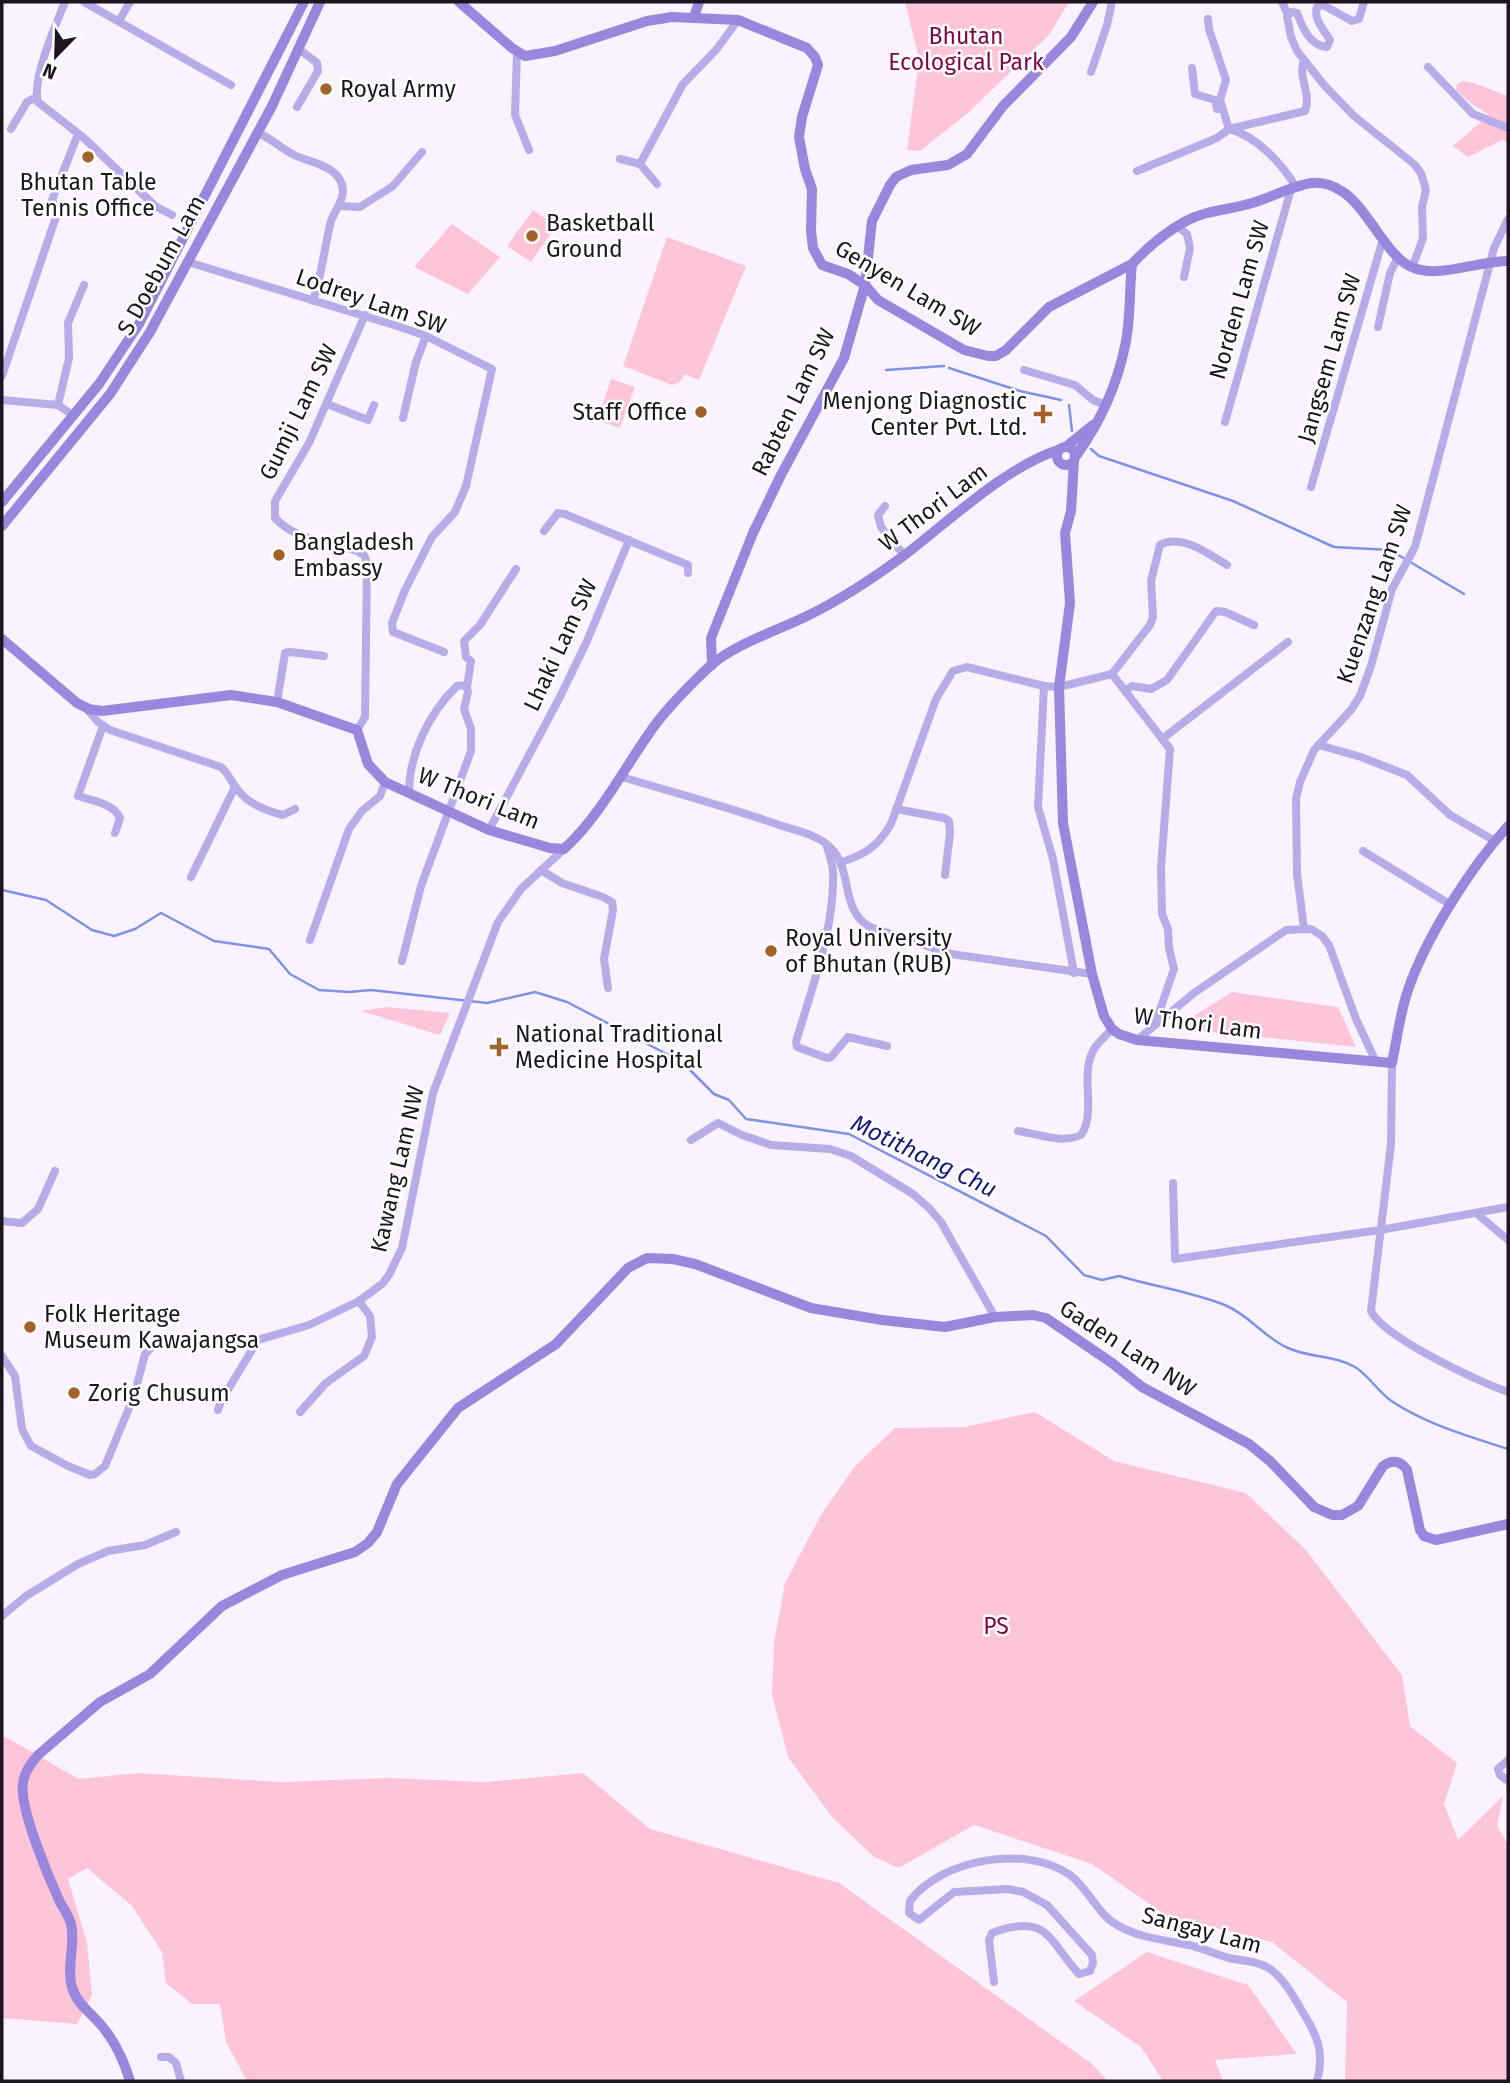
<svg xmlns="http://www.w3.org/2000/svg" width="1510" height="2083" viewBox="0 0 1510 2083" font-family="'Fira Sans',sans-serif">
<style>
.green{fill:#fec4d8}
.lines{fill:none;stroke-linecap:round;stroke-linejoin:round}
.stream{stroke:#7e93e6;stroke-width:2.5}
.street{stroke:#b7ace7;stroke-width:8}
.secondary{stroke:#9987dd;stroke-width:10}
.poi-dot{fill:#a2632a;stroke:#fff;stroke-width:2.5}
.labels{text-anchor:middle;stroke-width:5;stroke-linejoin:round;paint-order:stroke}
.park-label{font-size:23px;fill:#7d0446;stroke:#fff}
.poi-label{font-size:23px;fill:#1c151f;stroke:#fff;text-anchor:start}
.street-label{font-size:23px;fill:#1c151f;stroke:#fff}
.water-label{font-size:24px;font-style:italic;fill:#191b7a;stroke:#fff}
</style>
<rect width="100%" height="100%" fill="#faf3ff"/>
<g class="green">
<path d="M905,2h164l-20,33 -81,78 -48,38 -13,-1 12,-91z"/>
<path d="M1463,81l11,2 34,13v47l-6,-3 -34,17 -15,-11 36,-31 -17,-11 -16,-14 1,-6z"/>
<path d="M533,210l23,16 -25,36 -24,-16z"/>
<path d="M452,224l48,33 -32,37 -54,-27z"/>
<path d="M667,237l79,29 -47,114 -14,-6 -5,8 -8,3 -49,-19z"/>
<path d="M611,379l24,8 -15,41 -23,-8z"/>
<path d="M1232,992l106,15 18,40 -181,-19z"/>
<path d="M387,1007l63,6 -10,22 -79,-24z"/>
<path d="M1035,1412l79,49 132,32 60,57 96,125 8,51 47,37 -13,41 14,36 45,-44 -6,30 11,19v236h-163l2,-79 -75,-60 -105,-26 -75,-52 -118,-39 -75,43 -25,-11 -42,-40 -44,-60 -16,-62 2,-51 11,-61 36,-68 34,-49 40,-38 69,-1z"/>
<path d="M2,1735l77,44 58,-6 144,9 107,-4 97,4 98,-9 67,56 189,54 253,181 16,17h-861l-21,-39 -6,-38h-28l-26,-21 -4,-31 -30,-46 -45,-38 -19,11 19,64 5,52 -15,29 -75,-6z"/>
<path d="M1147,1952l101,33 49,69 -82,6 8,21h-60l-22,-34 -67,-46z"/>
</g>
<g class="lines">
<g class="stream">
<path d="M949,368l71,23 41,9"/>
<path d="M886,370l58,-4"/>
<path d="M1069,405l3,26"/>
<path d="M1091,449l8,7 134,45 101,46 56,3 74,44"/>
<path d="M2,890l44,10 46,30 22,6 21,-7 26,-16 53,28 55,8 21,25 29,16 30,2 22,-2 116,13 48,-11 32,10 115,60 32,32 15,6 17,19 103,15 197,102 38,39 18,5 17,-4c33,10 78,17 108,30 23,10 39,33 61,42 22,10 46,7 67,19 13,8 22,23 35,33 35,24 78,36 118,49"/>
</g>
<g class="street">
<path d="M65,2c-9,22 -34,79 -27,100l47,37 70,67 17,9"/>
<path d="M84,2l147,83"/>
<path d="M1282,2l6,13"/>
<path d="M1364,2l-5,17 -7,2 -29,-16 -6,2c-4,12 7,23 13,33l-3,7c-17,-1 -25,-20 -30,-34l-6,-1 -4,4 4,21 6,14 27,34 30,31 60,48 7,9 5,17 -4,17 1,31 -11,30"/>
<path d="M1208,19l1,10 17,51 -6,20 9,29c28,7 53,35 67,58"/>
<path d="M119,21l11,-19"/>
<path d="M517,51l-2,64 14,35"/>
<path d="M1428,67l45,47 35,14"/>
<path d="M1192,68l3,26 20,6 2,9"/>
<path d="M1091,72l16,-47 5,-23"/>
<path d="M297,107l21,-36 -1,-8 -18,-14"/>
<path d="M11,129l16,-27 9,-5"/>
<path d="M257,132c13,6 24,16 37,23 17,8 48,11 49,36 0,12 -9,20 -12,30 -7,27 -9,54 -18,80"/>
<path d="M620,159l20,5"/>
<path d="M1137,171l80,-33 12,-9 76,-18c7,-19 -8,-33 -1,-51"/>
<path d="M657,184l-17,-20 43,-80 33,-34 22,-30"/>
<path d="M339,206l21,1 33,-21 29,-34"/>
<path d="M1177,226l10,8 3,14 -6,29"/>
<path d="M188,262l209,64 29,10 66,33 -26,117 -11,26 -23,25 -27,53 -13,33 1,9 51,20"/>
<path d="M1378,327l12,-54 8,-16"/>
<path d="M1024,370l51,15 18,15 13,5"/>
<path d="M2,376l56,-165 -6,-11 26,-66"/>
<path d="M2,400l56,5 16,11"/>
<path d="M327,404l41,16 6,-15"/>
<path d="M58,405l11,-47 -1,-35 16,-38"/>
<path d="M403,418l13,-56 10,-26"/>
<path d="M1225,422l66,-233"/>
<path d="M1311,487l72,-248"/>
<path d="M885,506l-7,9 3,12 23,28"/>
<path d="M544,531l14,-18 7,1 123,51v8"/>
<path d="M1112,674l38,-49 3,-8 -2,-36 9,-36c21,-12 49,9 67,20"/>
<path d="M1044,686l-6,121 15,52 21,114"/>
<path d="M467,687l4,-26 -5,-4 -2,-16 16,-16 36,-56"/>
<path d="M1125,691l7,-5 19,3 16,-9 49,-69 9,1 29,13"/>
<path d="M277,702l8,-49 5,-1 34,4"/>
<path d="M86,708l12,14 12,8 111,37c8,7 10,15 17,23 10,14 29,21 45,25l12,-6"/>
<path d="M103,726l-25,70c15,5 35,7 42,22l-5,15"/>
<path d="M357,730l8,-13 2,-154 -3,-8 -7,-4c-27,-8 -62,-11 -82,-33v-17l34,-58 56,-128"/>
<path d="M1162,739l126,-97"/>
<path d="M1319,745l42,12 46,18 43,40 45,26"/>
<path d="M622,777c53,16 107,30 160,49 16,5 36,9 49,22 22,22 9,63 39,79l81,27 141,20"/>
<path d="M896,809l48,9 5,3 1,12 -5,42"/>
<path d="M489,830l71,-133 27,-56 42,-101"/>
<path d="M827,847c2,8 6,17 6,26 2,55 -22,117 -37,169l1,5 30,11 4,-1 17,-20 39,9"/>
<path d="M1363,851l88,54"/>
<path d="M841,862c24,-7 37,-16 50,-38l45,-125 17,-28 14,-4 77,19 15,1 53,-13 58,75 -9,118 1,47 6,15 1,19 5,21 -19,55"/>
<path d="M541,870l21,13 41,14 9,5 1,8 -9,49 4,29"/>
<path d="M191,877l44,-90"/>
<path d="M1304,928l-7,-54 -1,-75 4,-17 14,-32 37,-40 9,-14 11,-30 21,-77 23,-42 79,-299 14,-29"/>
<path d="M310,940l39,-111 13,-18 18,-15 5,-14"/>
<path d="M402,961l19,-75 50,-135v-22l-7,-20 4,-17 -2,-7 -9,1c-28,27 -48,68 -48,107"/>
<path d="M1137,1040l57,-47 92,-63 25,-1 11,7 7,9 27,74 20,43"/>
<path d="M1392,1063l-1,81 -20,167c13,27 107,70 137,81"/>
<path d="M1018,1131c20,3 44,13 63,4 16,-22 -2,-60 13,-86 4,-7 12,-13 18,-20"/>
<path d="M691,1140l27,-17 24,12 29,10 59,4 21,7 62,38 16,14 12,14 54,95"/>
<path d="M1173,1183l2,76 205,-29 128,-23"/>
<path d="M1476,1213l32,27"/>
<path d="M2,1221l20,2 16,-14 17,-38"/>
<path d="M2,1356l13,20 7,53 9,17 37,20 22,9 5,-1 10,-8 29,-70 11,-42 8,-8 32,-7 62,4 62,-18 50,-24 23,-17 7,-9 13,-27 31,-155 65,-171 23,-33 43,-40"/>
<path d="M218,1410l3,-9 37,-61"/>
<path d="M300,1412l26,-29 38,-27 8,-19 -2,-21 -11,-15"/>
<path d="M2,1616l24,-20 52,-32 30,-13 37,-6 31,-13"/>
<path d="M1508,1760l-10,9 2,6 8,6"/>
<path d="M994,1982l-5,-42 3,-7c56,-21 56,7 87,41l11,-3 3,-8 -1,-8 -45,-50 -24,-13 -15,-3 -54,3 -35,28 -10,-7 1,-12c31,-42 117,-57 160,-26 19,14 27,39 47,50 22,13 48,15 72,20 14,3 27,10 40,13 14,3 29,3 41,11 15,10 26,32 35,47 14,22 19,40 12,65"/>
<path d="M161,2057h8l7,6 5,18"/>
</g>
<g class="secondary">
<path d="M459,2l53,46 13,8 30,-5 92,-30 25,-4 66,3 69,28 8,9 3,8 -16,52 -3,20 6,32 7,20 -1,42 2,17 9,17 26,9 17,11 13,15 86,50 24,6h8l10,-6 43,-43 83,-43"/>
<path d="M694,17l5,-15"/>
<path d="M1067,446l26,-21"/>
<circle cx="1066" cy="456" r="9"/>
<path d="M1076,456c23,-32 41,-71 49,-110 6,-26 4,-56 7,-82 16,-17 33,-32 54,-43 20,-11 44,-11 66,-18 20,-6 40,-17 60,-20 11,-1 22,3 31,9 26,17 44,67 71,76 26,10 65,-7 94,-7"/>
<path d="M1074,461l-3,50 -6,22 5,70 -11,84 4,136 29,151 12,42 8,13 7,5 18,6 255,23c5,-24 8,-50 16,-73 18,-53 63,-123 100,-164"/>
<path d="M2,502l97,-118 40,-60 165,-322"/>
<path d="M2,526l108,-132 40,-62 122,-226 48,-104"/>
<path d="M2,639l75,64 12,6 13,2 129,-16 46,7 74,26 6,2 11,34 17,18 104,48 61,18 14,1c38,-35 61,-83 91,-124 15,-20 35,-40 54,-58 23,-22 70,-37 98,-51 35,-17 68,-39 99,-62 44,-34 100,-87 152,-104"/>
<path d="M712,665l-1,-27 42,-105 28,-58 63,-117 21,-73 7,-64 18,-36 6,-8 15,-7 37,-5 19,-11 36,-48 68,-69 22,-35"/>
<path d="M130,2081c-6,-20 -15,-40 -29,-56 -10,-12 -25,-22 -29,-38 -6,-20 4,-43 -1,-63 -2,-9 -9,-17 -12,-24 -11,-24 -40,-93 -36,-117 1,-11 8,-20 15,-28l62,-53 50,-28 72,-68 60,-31 73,-23 13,-9 9,-11 20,-48 61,-76 98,-64 72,-76 19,-10 26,1 22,5 116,44 71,12 63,7 50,-10 38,-2 13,3 66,45 30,24 107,57 21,17 44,46 18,8h10l16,-9 25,-40c10,-7 18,-5 24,4l13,60 4,6 12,4 72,-16"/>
</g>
</g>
<g class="poi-dot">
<circle cx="326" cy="89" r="7"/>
<circle cx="88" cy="157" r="7"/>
<circle cx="532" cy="236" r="7"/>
<circle cx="701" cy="412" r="7"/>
<path d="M1039.5 403.5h7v7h7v7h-7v7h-7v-7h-7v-7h7z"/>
<circle cx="279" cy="555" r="7"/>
<circle cx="771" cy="951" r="7"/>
<path d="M495.5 1036.5h7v7h7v7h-7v7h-7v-7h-7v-7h7z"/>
<circle cx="30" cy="1327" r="7"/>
<circle cx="74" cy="1393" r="7"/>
</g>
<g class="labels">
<g class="park-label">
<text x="966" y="44">Bhutan<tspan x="966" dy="26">Ecological Park</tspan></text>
<text x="996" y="1634">PS</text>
</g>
<g class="poi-label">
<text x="340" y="97">Royal Army</text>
<text x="88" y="190" text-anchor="middle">Bhutan Table<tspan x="88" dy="26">Tennis Office</tspan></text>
<text x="546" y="231">Basketball<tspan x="546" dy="26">Ground</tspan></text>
<text x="1027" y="409" text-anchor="end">Menjong Diagnostic<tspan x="1027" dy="26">Center Pvt. Ltd.</tspan></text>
<text x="687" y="420" text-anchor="end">Staff Office</text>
<text x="293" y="550">Bangladesh<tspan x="293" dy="26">Embassy</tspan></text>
<text x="785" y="946">Royal University<tspan x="785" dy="26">of Bhutan (RUB)</tspan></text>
<text x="515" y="1042">National Traditional<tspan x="515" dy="26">Medicine Hospital</tspan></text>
<text x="44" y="1322">Folk Heritage<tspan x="44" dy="26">Museum Kawajangsa</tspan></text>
<text x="88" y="1401">Zorig Chusum</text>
</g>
<g class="street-label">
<text transform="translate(161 265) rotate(-61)" y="8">S Doebum Lam</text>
<text transform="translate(908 288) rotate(31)" y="8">Genyen Lam SW</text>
<text transform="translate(1239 300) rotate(-74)" y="8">Norden Lam SW</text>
<text transform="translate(371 301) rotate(19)" y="8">Lodrey Lam SW</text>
<text transform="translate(1329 358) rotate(-74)" y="8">Jangsem Lam SW</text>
<text transform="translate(793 402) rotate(-64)" y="8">Rabten Lam SW</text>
<text transform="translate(298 412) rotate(-64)" y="8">Gumji Lam SW</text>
<text transform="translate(933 507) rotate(-37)" y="8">W Thori Lam</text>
<text transform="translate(1374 594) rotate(-71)" y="8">Kuenzang Lam SW</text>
<text transform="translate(560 645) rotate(-65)" y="8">Lhaki Lam SW</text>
<text transform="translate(479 798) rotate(22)" y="8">W Thori Lam</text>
<text transform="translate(1198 1023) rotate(7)" y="8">W Thori Lam</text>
<text transform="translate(397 1169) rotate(-77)" y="8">Kawang Lam NW</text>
<text transform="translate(1128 1348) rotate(33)" y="8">Gaden Lam NW</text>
<text transform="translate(1202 1930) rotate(15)" y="8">Sangay Lam</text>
</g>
<g class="water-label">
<text transform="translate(924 1156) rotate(26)" y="8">Motithang Chu</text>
</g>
</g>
<rect width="1510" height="2083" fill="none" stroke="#1c151f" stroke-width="7"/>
<g transform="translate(56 56) rotate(203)" stroke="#ffffff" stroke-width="5" paint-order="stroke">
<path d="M0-5L12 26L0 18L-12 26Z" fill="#1c151f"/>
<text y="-10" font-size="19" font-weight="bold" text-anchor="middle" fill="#1c151f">N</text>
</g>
</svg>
